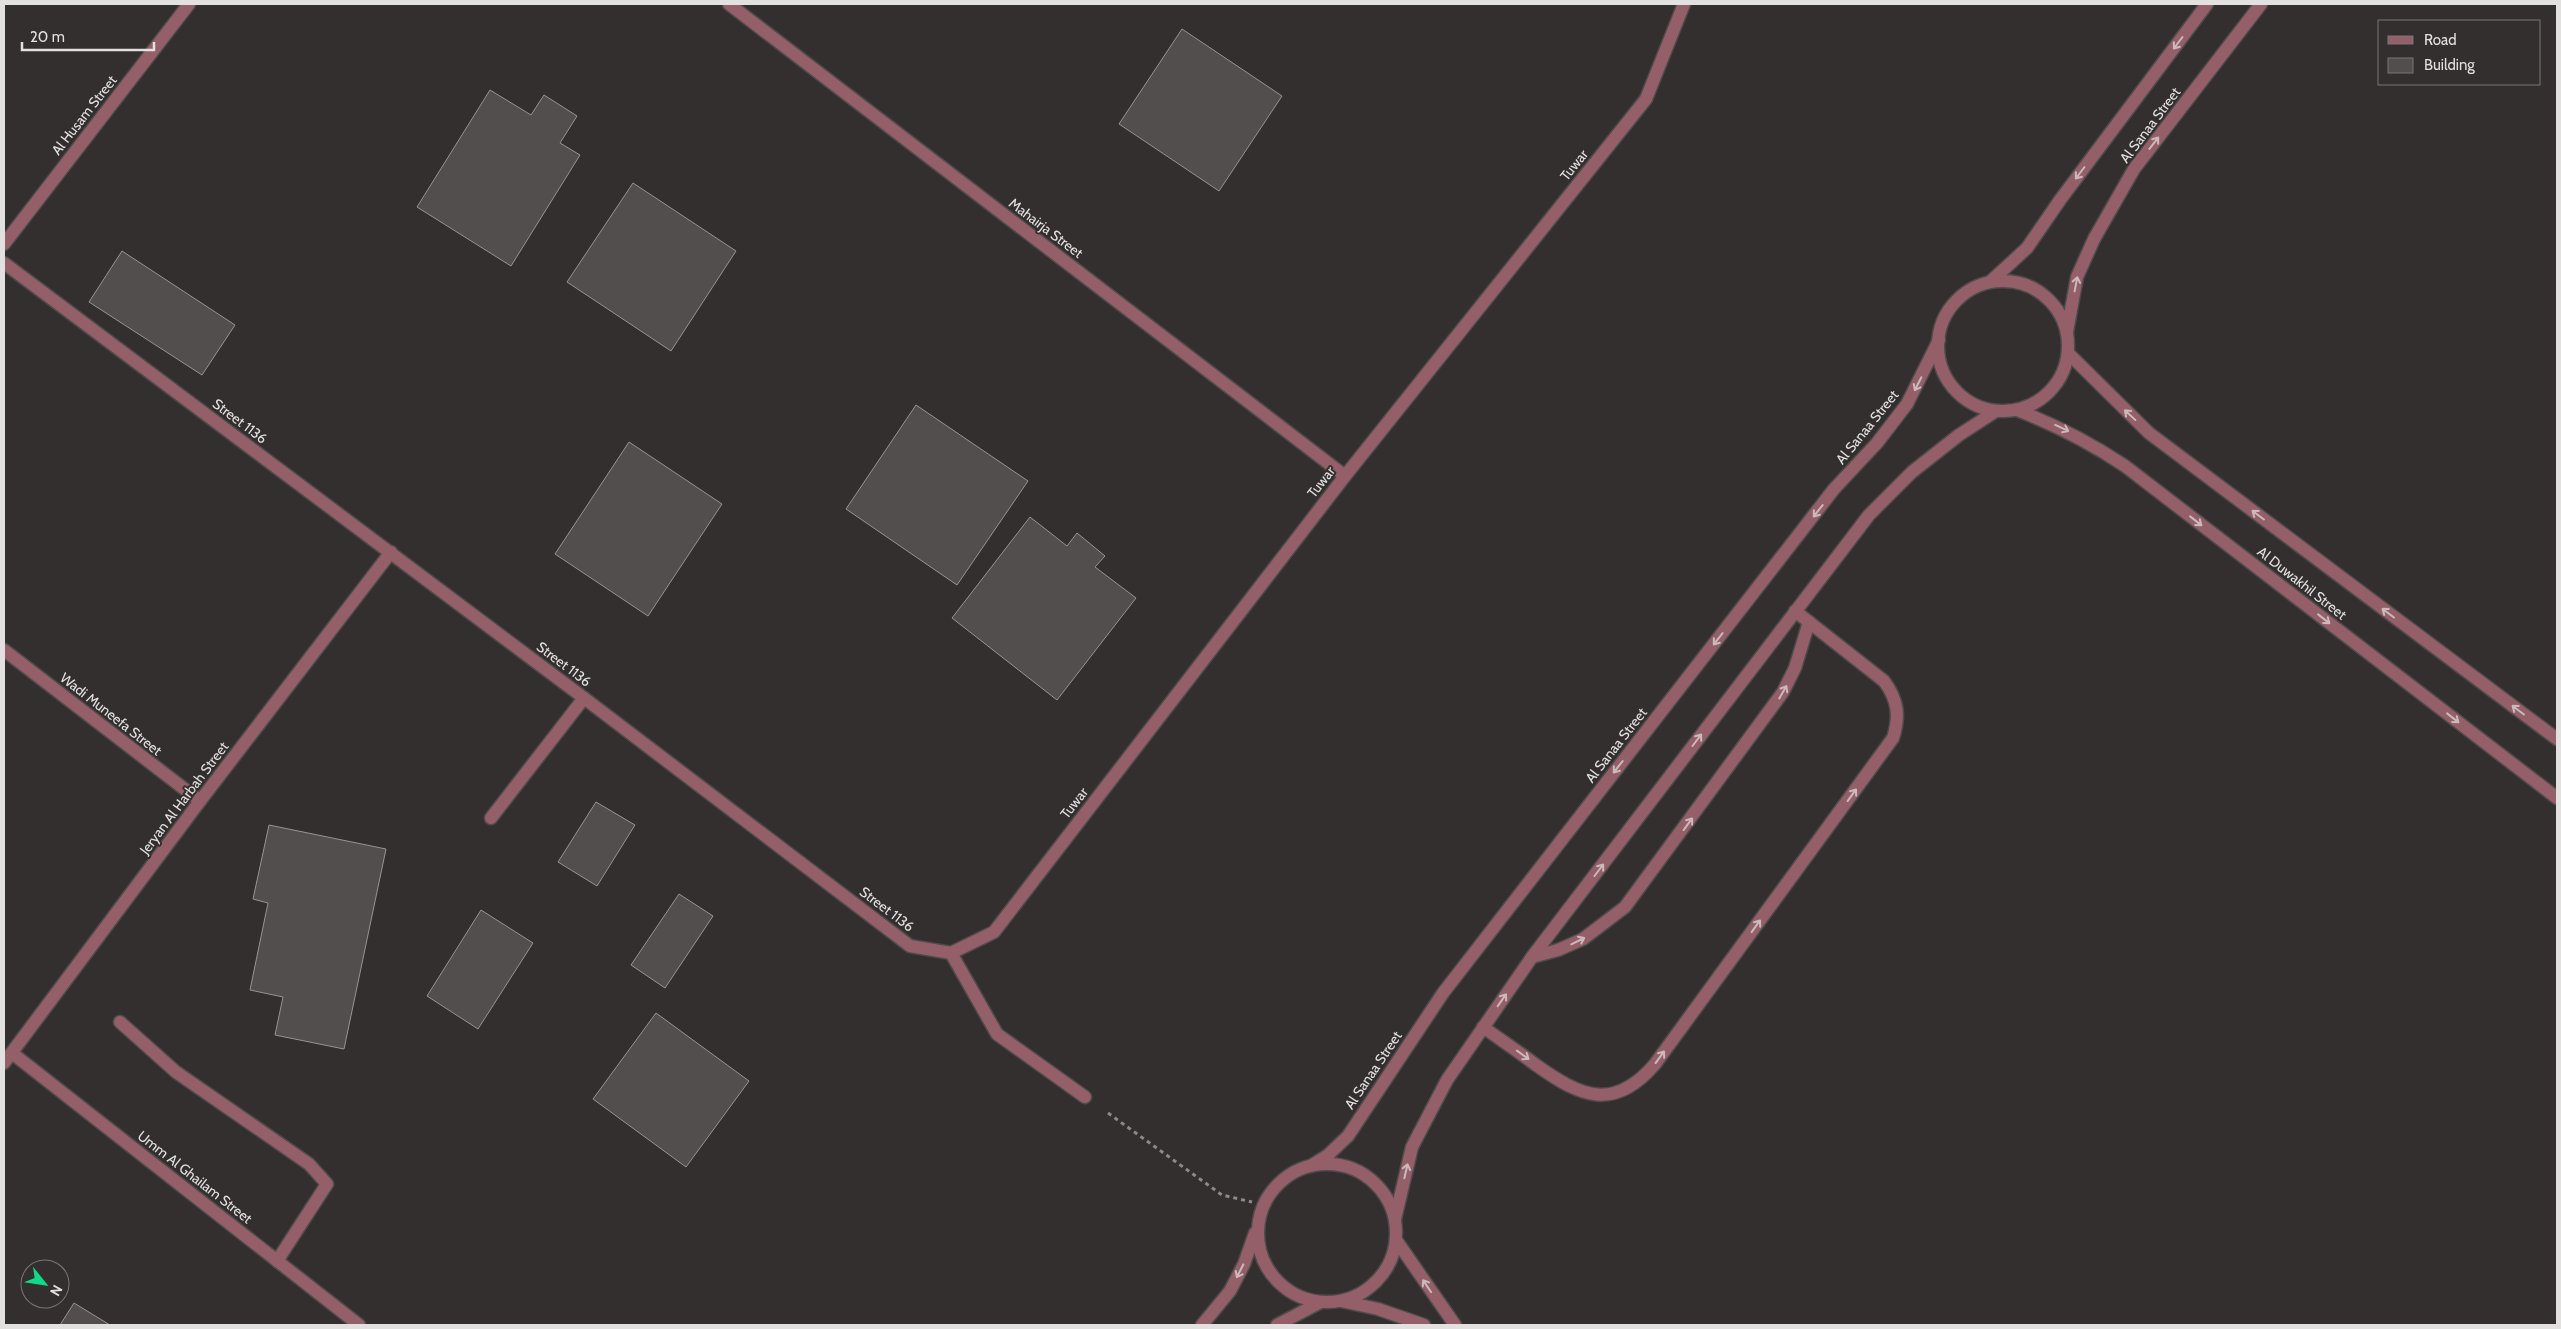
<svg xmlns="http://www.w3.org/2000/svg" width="2561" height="1329" viewBox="0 0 2561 1329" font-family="Cabin,sans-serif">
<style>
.building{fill:#534e4e;stroke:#999494}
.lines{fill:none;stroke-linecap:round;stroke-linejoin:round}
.minor-casing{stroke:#4f4b4b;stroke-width:15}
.path{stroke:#8c8989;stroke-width:3;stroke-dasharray:4 4;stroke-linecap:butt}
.minor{stroke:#955f69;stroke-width:12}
.oneway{stroke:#ccb9bc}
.labels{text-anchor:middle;stroke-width:4;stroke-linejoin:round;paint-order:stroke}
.street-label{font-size:14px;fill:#e3e0e0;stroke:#332f2f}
</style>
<rect width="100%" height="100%" fill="#332f2f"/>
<g class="building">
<path d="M1182,29l100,67 -63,95 -100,-67z"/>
<path d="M490,90l41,25 13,-20 33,21 -17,27 20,12 -69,111 -94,-59z"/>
<path d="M633,183l103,68 -65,100 -104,-69z"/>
<path d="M122,251l113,74 -33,50 -113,-73z"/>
<path d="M916,405l112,76 -71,104 -111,-76z"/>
<path d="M629,442l93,62 -74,112 -93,-62z"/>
<path d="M1030,517l37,29 10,-13 28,23 -10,11 41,31 -79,102 -105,-82z"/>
<path d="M596,802l39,23 -38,61 -39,-24z"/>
<path d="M269,825l117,24 -42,200 -69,-14 8,-38 -33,-7 18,-87 -15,-4z"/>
<path d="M679,894l34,22 -48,72 -34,-23z"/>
<path d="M481,910l52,33 -55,86 -51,-33z"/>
<path d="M656,1013l93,68 -63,86 -93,-68z"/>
<path d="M74,1303l36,22h-50z"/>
</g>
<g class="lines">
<defs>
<g id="minor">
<path d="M729,4l616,472"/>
<path d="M4,244l185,-240"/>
<path d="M4,263l580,435 326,248 41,7"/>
<circle cx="2003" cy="346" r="65"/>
<path d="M1990,282l37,-34 33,-48 147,-196"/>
<path d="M2067,332l10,-55 17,-38 40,-70 127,-165"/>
<path d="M2068,353l81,80 408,306"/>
<path d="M2017,410c41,16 72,32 108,56l432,332"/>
<path d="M4,650l196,151"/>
<path d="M491,818l93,-120"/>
<path d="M951,953l43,-21 351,-456 301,-377 38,-95"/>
<path d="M951,953l46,81 88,63"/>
<path d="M1532,957l26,-7 25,-11 42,-32 158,-215 12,-24 14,-46"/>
<path d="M120,1022l56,50 133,92 18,20 -50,77"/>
<path d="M1483,1027c18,13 36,25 53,38 45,32 78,47 119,-1l238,-326c7,-22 5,-38 -9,-57l-89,-70"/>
<path d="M12,1053l347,272"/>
<path d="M4,1063l196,-262 191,-249"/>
<circle cx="1327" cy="1233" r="69"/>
<path d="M1312,1165l16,-10 20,-19 95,-143 391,-504 43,-46 30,-39 32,-64"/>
<path d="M1395,1219l17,-72 35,-67 85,-123 337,-442 43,-43 47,-37 37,-24"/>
<path d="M1396,1240l59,85"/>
<path d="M1341,1301l37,8 46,16"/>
<path d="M1202,1325l28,-34 14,-27 11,-31"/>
<path d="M1277,1325l42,-22"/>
</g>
</defs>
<use href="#minor" class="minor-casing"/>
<path class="path" d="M1108,1113l114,82 30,7"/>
<use href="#minor" class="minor"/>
</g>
<defs><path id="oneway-shaft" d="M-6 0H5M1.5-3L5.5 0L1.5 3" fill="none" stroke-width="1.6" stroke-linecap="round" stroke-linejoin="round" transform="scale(1.25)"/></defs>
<g class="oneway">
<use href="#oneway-shaft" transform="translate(2178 43) rotate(127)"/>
<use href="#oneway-shaft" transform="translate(2154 143) rotate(-52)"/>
<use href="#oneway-shaft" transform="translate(2080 173) rotate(127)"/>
<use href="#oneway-shaft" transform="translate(2076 284) rotate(-79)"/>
<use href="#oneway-shaft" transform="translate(1918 384) rotate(117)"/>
<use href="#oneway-shaft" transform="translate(2130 415) rotate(-137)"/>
<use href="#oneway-shaft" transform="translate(2062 428) rotate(25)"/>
<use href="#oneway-shaft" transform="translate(1818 511) rotate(128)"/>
<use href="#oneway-shaft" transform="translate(2258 515) rotate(-143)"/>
<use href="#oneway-shaft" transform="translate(2196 521) rotate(38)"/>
<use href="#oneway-shaft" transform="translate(2388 613) rotate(-143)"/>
<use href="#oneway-shaft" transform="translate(2324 619) rotate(38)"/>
<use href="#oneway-shaft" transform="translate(1718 639) rotate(128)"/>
<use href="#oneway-shaft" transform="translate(1783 692) rotate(-60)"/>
<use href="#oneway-shaft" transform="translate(2518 710) rotate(-143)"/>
<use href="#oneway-shaft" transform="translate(2453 718) rotate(38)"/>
<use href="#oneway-shaft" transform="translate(1697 740) rotate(-53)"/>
<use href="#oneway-shaft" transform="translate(1618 767) rotate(128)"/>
<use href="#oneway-shaft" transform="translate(1852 795) rotate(-54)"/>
<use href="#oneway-shaft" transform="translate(1688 824) rotate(-54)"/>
<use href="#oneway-shaft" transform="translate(1599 870) rotate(-53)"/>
<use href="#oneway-shaft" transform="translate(1756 926) rotate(-54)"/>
<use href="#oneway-shaft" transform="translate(1578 941) rotate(-26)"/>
<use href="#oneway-shaft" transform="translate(1502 1000) rotate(-55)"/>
<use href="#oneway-shaft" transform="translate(1523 1055) rotate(36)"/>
<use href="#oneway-shaft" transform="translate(1660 1057) rotate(-54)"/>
<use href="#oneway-shaft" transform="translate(1406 1171) rotate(-77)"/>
<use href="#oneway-shaft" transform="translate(1240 1271) rotate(117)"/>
<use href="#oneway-shaft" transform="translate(1427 1286) rotate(-124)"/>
</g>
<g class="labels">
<g class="street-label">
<text transform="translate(84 115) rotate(-52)" y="5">Al Husam Street</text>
<text transform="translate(2150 125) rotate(-53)" y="5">Al Sanaa Street</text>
<text transform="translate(1574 165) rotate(-51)" y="5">Tuwar</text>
<text transform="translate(1046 228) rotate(37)" y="5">Mahairja Street</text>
<text transform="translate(240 421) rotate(37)" y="5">Street 1136</text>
<text transform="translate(1867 427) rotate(-51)" y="5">Al Sanaa Street</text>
<text transform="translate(1321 482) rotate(-52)" y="5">Tuwar</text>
<text transform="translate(2302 583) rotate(38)" y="5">Al Duwakhil Street</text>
<text transform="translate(564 664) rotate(37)" y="5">Street 1136</text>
<text transform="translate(111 714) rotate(38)" y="5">Wadi Muneefa Street</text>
<text transform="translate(1616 745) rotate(-52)" y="5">Al Sanaa Street</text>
<text transform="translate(184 798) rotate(-53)" y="5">Jeryan Al Harbah Street</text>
<text transform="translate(1074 803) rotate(-52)" y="5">Tuwar</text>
<text transform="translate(887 909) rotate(37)" y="5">Street 1136</text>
<text transform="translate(1373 1070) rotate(-56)" y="5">Al Sanaa Street</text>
<text transform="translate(195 1177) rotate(38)" y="5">Umm Al Ghailam Street</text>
</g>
</g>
<rect width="2561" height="1329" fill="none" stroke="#e3e0e0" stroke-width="10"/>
<rect x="2378" y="20" width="162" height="65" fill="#332f2f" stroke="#797676"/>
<rect x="2388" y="36" width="25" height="8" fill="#955f69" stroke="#797676"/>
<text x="2424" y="45" font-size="15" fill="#e3e0e0">Road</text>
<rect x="2388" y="58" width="25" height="15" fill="#534e4e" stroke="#797676"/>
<text x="2424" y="70" font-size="15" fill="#e3e0e0">Building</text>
<g transform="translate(45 1284) rotate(120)"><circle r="24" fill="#332f2f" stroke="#797676"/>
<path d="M0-4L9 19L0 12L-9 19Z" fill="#10d98a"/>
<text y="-8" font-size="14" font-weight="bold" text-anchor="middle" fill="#e3e0e0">N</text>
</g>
<path d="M22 42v8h132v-8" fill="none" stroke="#e3e0e0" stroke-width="2.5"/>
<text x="30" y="42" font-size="15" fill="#e3e0e0" stroke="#332f2f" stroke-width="4" paint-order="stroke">20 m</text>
</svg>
